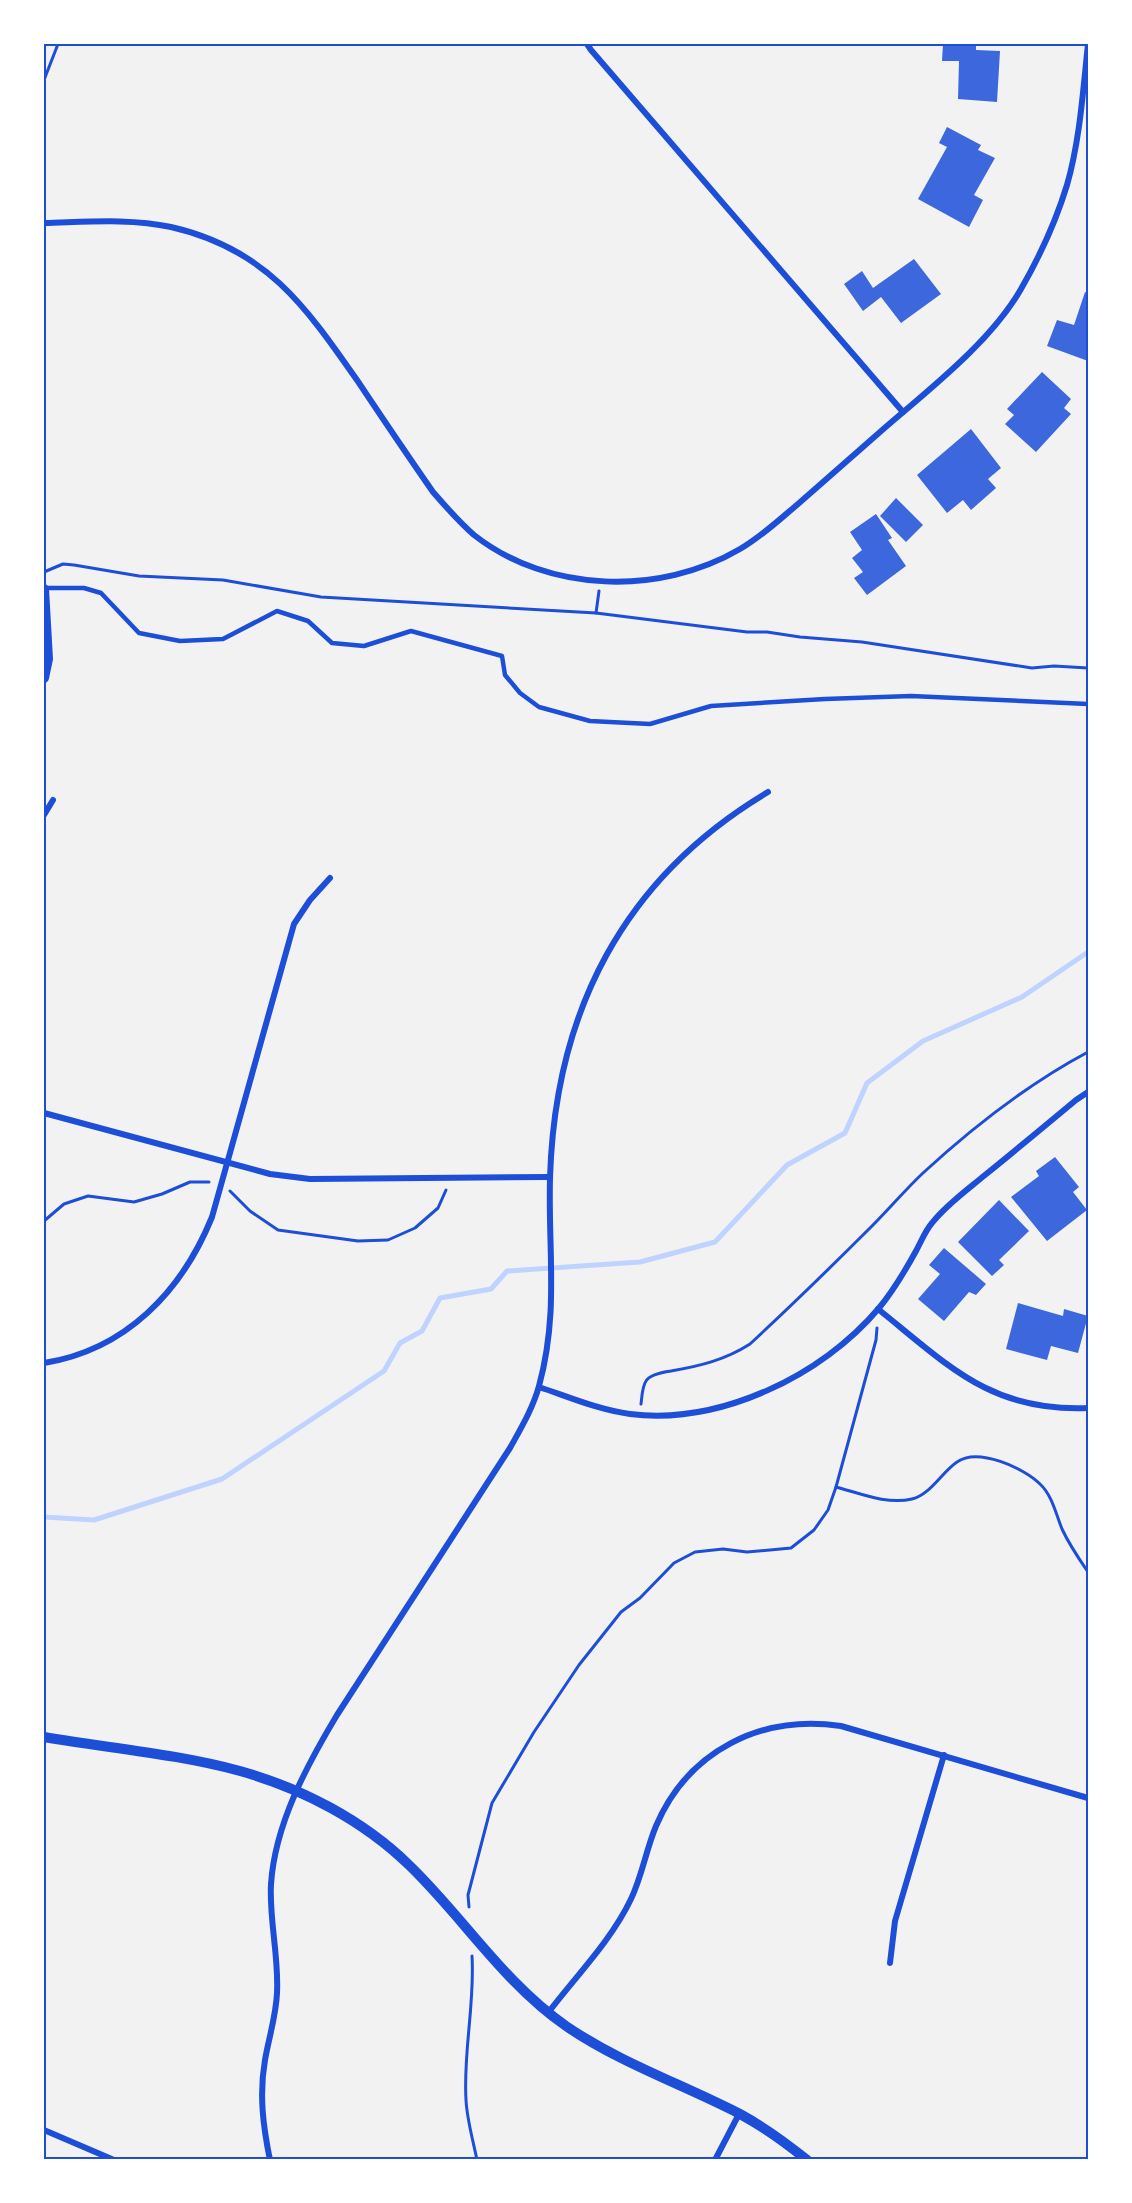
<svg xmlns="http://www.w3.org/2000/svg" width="1132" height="2203" viewBox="0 0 1132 2203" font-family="'Varela Round',sans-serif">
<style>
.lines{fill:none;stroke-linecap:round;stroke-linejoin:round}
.stream{stroke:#bfd3fe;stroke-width:5}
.building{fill:#3d67dc}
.path{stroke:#1d4ed8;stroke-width:3}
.service{stroke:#1d4ed8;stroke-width:4.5}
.minor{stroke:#1d4ed8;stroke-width:6}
.tertiary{stroke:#1d4ed8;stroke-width:10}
.neatline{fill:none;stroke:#1d4ed8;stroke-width:2}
</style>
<rect width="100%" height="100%" fill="#f2f2f2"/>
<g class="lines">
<path class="stream" d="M44,1517l50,3 128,-41 162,-108 16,-28 22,-12 18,-33 51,-9 16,-18 133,-9 75,-20 72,-77 58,-32 22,-50 56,-42 99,-44 66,-45"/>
</g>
<g class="building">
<path d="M943,44h33v6l24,1 -3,51 -39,-3 1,-38h-17z"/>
<path d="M947,127l34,18 -3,5 17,8 -21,37 9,5 -14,27 -51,-28 29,-52 -8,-4z"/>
<path d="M914,259l27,35 -40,29 -20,-26 -18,14 -19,-27 18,-13 11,17z"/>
<path d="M1085,292l3,1v68l-41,-15 10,-26 17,5z"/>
<path d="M1042,372l29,27 -7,9 7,6 -35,38 -31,-28 9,-9 -7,-6z"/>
<path d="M971,429l30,39 -13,11 8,9 -25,22 -8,-10 -16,13 -30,-38z"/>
<path d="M896,498l27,27 -17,17 -26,-26z"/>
<path d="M876,514l16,24 -4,2 18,26 -39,29 -13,-17 9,-6 -11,-14 10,-8 -12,-18z"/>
<path d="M1055,1157l24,30 -6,5 14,18 -40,31 -36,-44 28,-21 -3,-5z"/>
<path d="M999,1200l30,31 -30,29 5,5 -12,11 -34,-34z"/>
<path d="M944,1248l42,36 -10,11 -7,-3 -25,29 -26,-22 22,-25 -11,-9z"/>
<path d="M1018,1303l45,13 1,-7 24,7 -10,37 -27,-7 -4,14 -41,-11z"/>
</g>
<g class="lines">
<g class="path">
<path d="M44,80l14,-36"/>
<path d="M44,572l19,-8 11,1 65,11 84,4 98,17 275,16 151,19h20l33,5 62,5 170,26 22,-2 34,2"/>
<path d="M596,613l3,-22"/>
<path d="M230,1191l20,20 28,19 80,11 30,-1 27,-12 23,-20 8,-18"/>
<path d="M44,1221l20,-17 24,-8 46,6 28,-8 28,-12h19"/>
<path d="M641,1404c1,-7 1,-17 5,-23 4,-7 18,-9 25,-10 29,-5 54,-11 79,-27 41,-38 82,-78 122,-118 17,-17 33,-36 51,-53 50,-46 105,-89 165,-121"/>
<path d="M836,1487c23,6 51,18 76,12 18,-4 30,-27 45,-37 21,-15 67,6 83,22 12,11 16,30 22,45 7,15 17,30 26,43"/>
<path d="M469,1907l-1,-12 24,-92 42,-71 45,-67 42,-53 19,-14 34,-35 21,-11 28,-3 24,3 44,-4 23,-18 14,-20 8,-23 40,-147 1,-12"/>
<path d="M472,1956c3,48 -9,96 -6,144 1,20 7,40 11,60"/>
</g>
<path class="service" d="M44,588h40l17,5 38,40 41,8 43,-2 54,-28 31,10 24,22 32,3 47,-15 91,25 3,19 15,18 19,14 51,14 60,3 61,-18 114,-7 86,-3 177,8"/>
<g class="minor">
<path d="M587,44l4,6 312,362"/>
<path d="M44,223c42,-1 86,-5 127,4 96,22 135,80 188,156 24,36 49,73 74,109 13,15 26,30 41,43 74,58 186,61 266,14 21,-12 40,-30 58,-45 27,-24 55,-48 82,-72 47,-41 110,-89 141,-143 19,-33 35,-68 46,-104 13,-45 16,-95 21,-141"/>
<path d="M44,815l9,-15"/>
<path d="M44,1113l226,61 40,5 240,-2"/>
<path d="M878,1309c71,57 113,103 210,99"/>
<path d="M44,1363c82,-13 138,-72 168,-146l82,-293 16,-24 20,-22"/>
<path d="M539,1387c30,10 60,23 91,27 90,11 192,-38 249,-106 15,-18 26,-37 37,-57 5,-9 9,-20 16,-28 14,-18 35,-33 53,-48 31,-25 61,-50 91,-75l12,-8"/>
<path d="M890,1963l5,-42 49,-166"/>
<path d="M548,2013c28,-37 63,-72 83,-114 11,-23 15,-49 25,-73 32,-75 105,-112 185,-100l247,72"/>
<path d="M44,2130l70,30"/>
<path d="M270,2160c-7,-34 -11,-66 -5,-100 4,-23 11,-44 12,-67 2,-37 -8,-73 -6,-109 4,-60 36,-119 66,-169l173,-267c11,-20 23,-40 29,-62 20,-73 9,-135 11,-208 5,-166 73,-300 218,-386"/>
<path d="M715,2160l24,-46"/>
</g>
<g class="tertiary">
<path d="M44,589l4,70 -4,19"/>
<path d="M44,1737c64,11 134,17 196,34 61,17 123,49 169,94 54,52 95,118 157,161 54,37 116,58 174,88 24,13 46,29 67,46"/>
</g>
</g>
<rect width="1132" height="2203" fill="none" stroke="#ffffff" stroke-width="90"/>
<rect x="45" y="45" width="1042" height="2113" class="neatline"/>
</svg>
